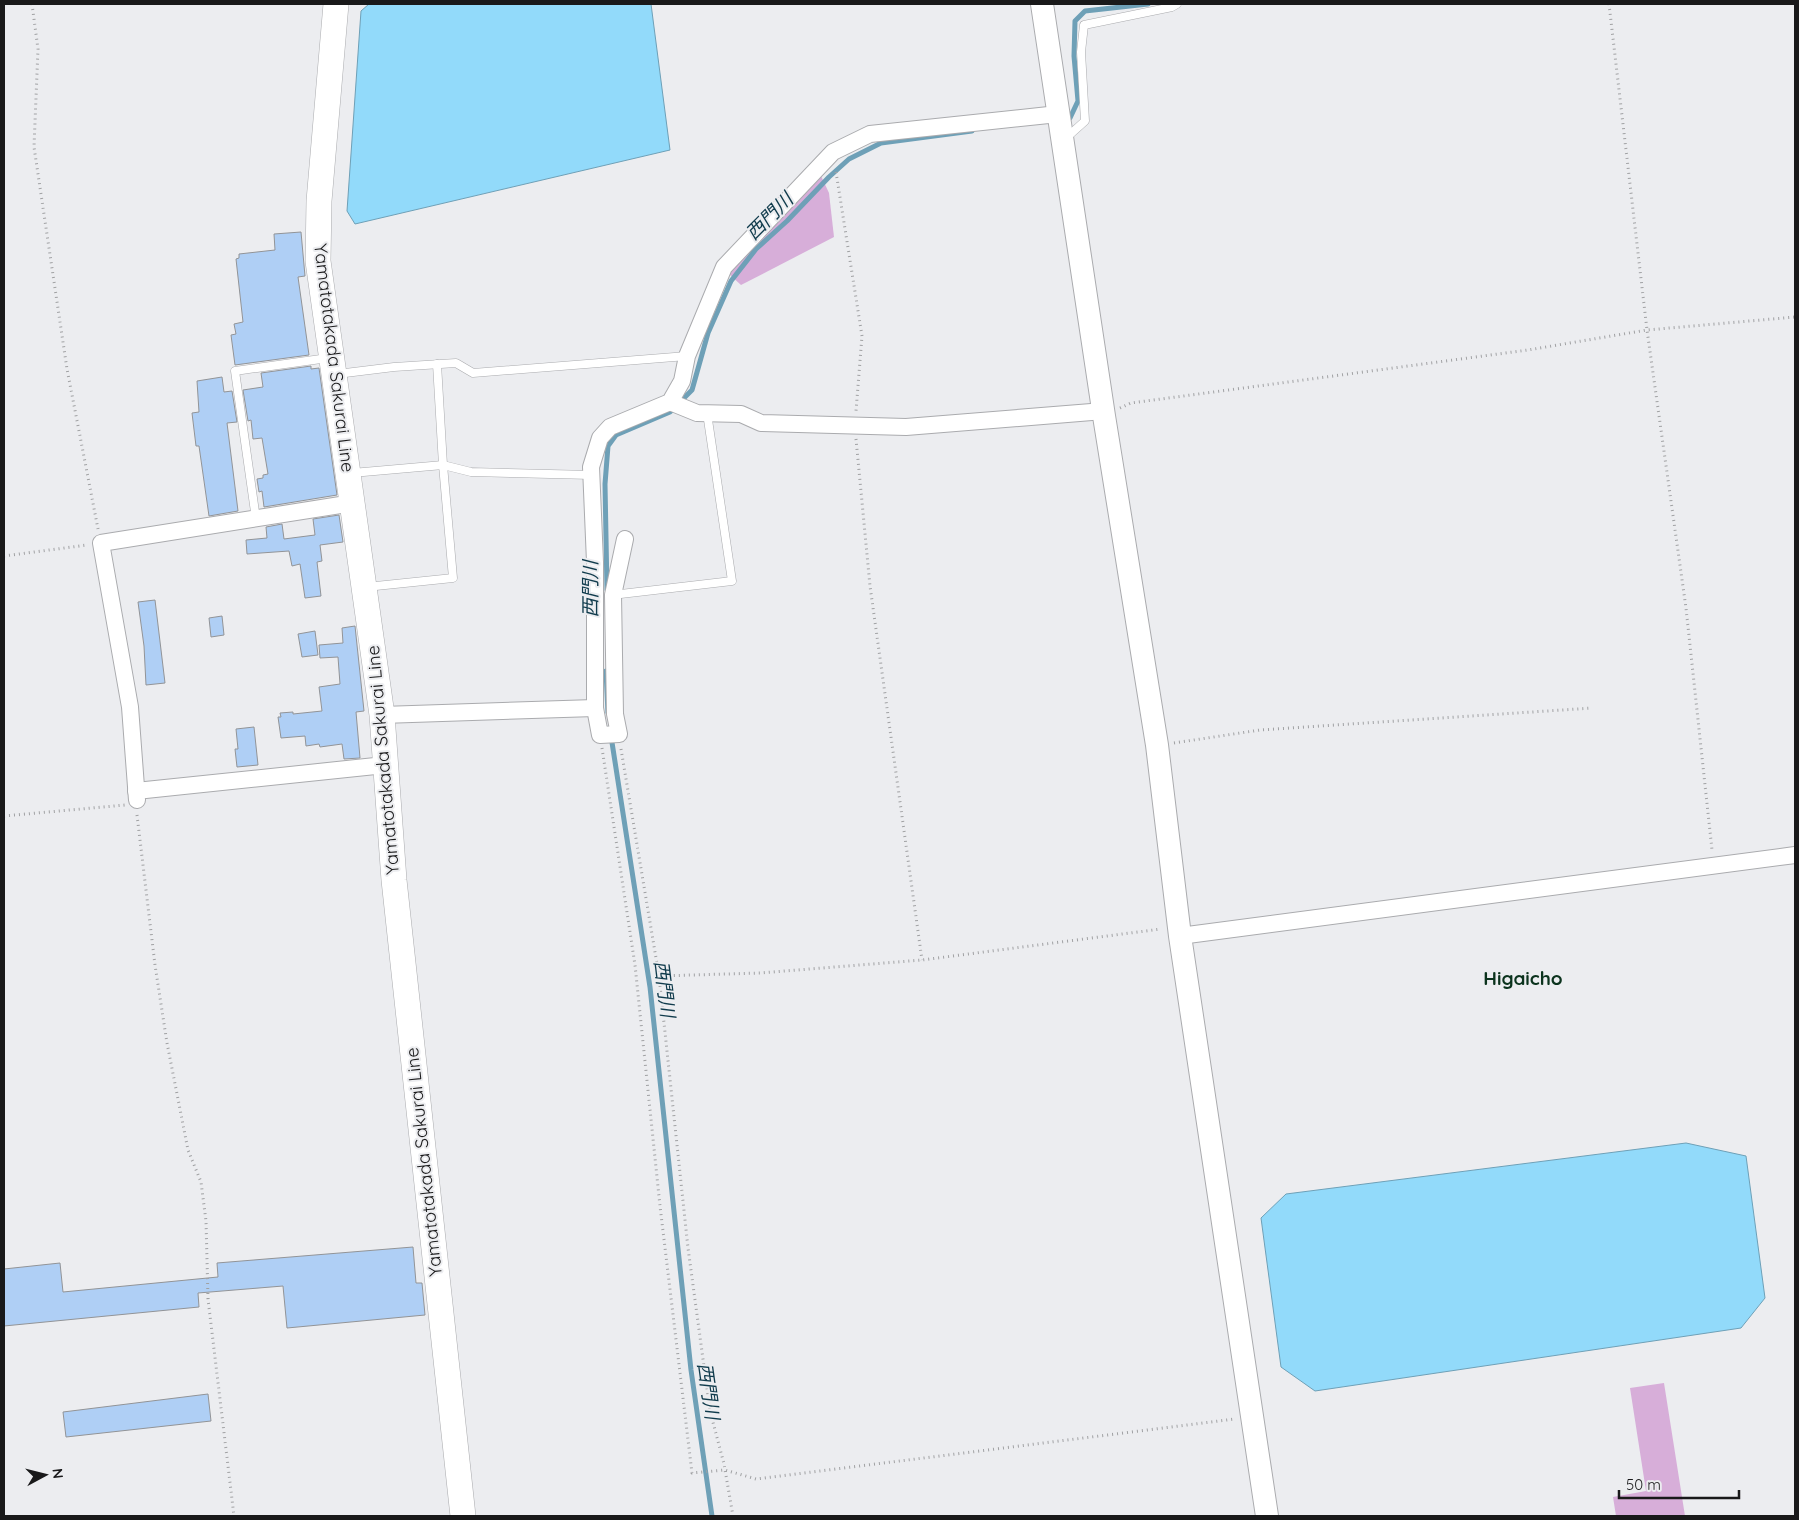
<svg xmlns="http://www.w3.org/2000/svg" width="1799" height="1520" viewBox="0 0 1799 1520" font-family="Quicksand,'Noto Sans JP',sans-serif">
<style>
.green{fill:#d7aed9}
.water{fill:#92dafa;stroke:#6ea0b7}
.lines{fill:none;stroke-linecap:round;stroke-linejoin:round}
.stream{stroke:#6ea0b7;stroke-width:5}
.building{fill:#afcff5;stroke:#929497}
.lane-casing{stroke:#aaabae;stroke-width:9}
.street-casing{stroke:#aaabae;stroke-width:18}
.secondary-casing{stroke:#aaabae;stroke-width:24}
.primary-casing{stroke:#aaabae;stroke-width:26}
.path{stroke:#a0a1a3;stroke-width:3;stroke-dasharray:1 4;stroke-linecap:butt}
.lane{stroke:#fff;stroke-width:8}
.street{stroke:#fff;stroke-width:16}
.secondary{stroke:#fff;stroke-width:22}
.primary{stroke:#fff;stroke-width:25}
.labels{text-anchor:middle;stroke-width:4;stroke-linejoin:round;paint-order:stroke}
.street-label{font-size:18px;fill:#19191a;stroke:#ecedf0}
.water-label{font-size:19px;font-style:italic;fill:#103b4c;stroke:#ecedf0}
.neighbourhood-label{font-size:19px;font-weight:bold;fill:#0b331d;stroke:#ecedf0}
</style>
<rect width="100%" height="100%" fill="#ecedf0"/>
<g class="green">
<path d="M815,163l14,30 5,44 -93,48 -23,-21z"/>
<path d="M1664,1383l21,133h-69l-3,-19 33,-6 -16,-103z"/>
</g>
<g class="water">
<path d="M369,4h282l19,146 -315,74 -8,-13 14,-200z"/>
<path d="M1686,1143l60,13 19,142 -24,30 -426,63 -34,-24 -20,-149 25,-24z"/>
</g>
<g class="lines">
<g class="stream">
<path d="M1065,119l5,-1 8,-17 -4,-45 1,-35 10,-10 63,-7"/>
<path d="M607,590l-2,-106 3,-38 8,-11 54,-23 22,-22 16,-57 23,-52 25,-32 31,-28 42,-44 20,-18 32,-16 91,-12"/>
<path d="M606,671l2,42"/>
<path d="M611,736l39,251 41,383 21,146"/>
</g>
</g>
<g class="building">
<path d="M301,232l4,44 -7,1 11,78 -74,10 -4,-30 5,-1 -2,-10 9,-2 -7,-63 3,-1v-4l36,-4 -1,-16z"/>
<path d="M311,366v3l8,-1 18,127 -73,12 -2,-16 -3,1 -2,-13 6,-1v-3l5,-1 -6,-36 -9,1 -2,-19 -3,1 -5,-31 20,-3 -2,-14z"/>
<path d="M222,377l2,15 8,-1 5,31 -10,1 11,88 -29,5 -10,-70h-3l-4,-33 7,-1 -2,-31z"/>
<path d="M339,515l4,27 -23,3 2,16 -5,1 4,34 -16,2 -5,-34 -8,2 -3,-15 -42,3 -1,-14 21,-2 -1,-11 16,-3 2,15 31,-4 -2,-16z"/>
<path d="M155,600l10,83 -19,2 -2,-39 -6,-44z"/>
<path d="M222,616l2,19 -13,2 -2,-19z"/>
<path d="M355,626l9,85 -8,1 4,46 -16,1 -2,-15 -22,3 -1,-3 -13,2 -1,-10 -24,2 -3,-21h3l-1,-4 13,-1v2l29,-3 -3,-24 21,-3 -2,-27 -18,1 -1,-13 24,-2 -1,-15z"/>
<path d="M315,631l3,24 -16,2 -4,-23z"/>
<path d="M254,727l4,38 -21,2 -2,-18h3l-2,-20z"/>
<path d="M413,1247l3,36h6l3,32 -138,13 -4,-42 -85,7 1,14 -195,19v-57l56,-6 3,29 155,-15 -1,-14z"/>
<path d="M208,1394l3,27 -145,16 -3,-25z"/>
</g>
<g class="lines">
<defs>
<g id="lane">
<path d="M1066,138l19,-17 -4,-69 3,-27 88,-18 5,-3"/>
<path d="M337,374l57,-7 62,-4 17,10 214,-17"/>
<path d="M352,473l91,-8 28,7 121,3"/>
<path d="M256,519l-21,-148 93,-13"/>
<path d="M366,587l87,-9 -10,-113 -6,-101"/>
<path d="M612,595l120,-14 -25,-168"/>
</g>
<g id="street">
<path d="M670,402l27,11 44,1 20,9 145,4 198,-16"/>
<path d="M625,539l-12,56 2,119 4,20 -19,1 -5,-27v-146l-4,-95 9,-29 10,-11 60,-25 12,-21 5,-25 37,-89 109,-115 37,-18 188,-20"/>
<path d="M382,715l213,-7"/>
<path d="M136,791l249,-26"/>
<path d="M137,800l-7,-93 -29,-164 252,-40"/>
<path d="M1180,936l615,-81"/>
</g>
<path id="secondary" d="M1042,4l62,412 53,329 23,191 87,580"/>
<path id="primary" d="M336,4l-17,197 -1,60 64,454 12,165 69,636"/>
</defs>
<use href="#lane" class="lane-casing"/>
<use href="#street" class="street-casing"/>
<use href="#secondary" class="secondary-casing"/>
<use href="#primary" class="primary-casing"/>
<g class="path">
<path d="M32,4l6,45 -4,98 33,222 31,160"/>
<path d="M1609,4l38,326 39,278 26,242"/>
<path d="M836,172l26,164 -6,75"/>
<path d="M1120,408l11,-5 397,-53 119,-20 148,-13"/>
<path d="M856,439l14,147 52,374"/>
<path d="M4,556l83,-11"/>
<path d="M1174,743l86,-13 332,-22"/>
<path d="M602,748l33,217 25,241 32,267 33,-3 31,9 479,-60"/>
<path d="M621,749l38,227 101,-3 162,-13 239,-31"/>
<path d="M137,815l18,150 12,78 21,107 13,32 5,39 2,78 26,217"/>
<path d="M4,816l121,-11"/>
<path d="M659,976l29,272 22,163 14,53 9,52"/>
</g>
<use href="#lane" class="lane"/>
<use href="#street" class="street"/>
<use href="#secondary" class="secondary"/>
<use href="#primary" class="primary"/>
</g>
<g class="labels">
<g class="street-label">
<text transform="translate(334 358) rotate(83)" y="6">Yamatotakada Sakurai Line</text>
<text transform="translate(383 760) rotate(-95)" y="6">Yamatotakada Sakurai Line</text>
<text transform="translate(424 1162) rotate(-96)" y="6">Yamatotakada Sakurai Line</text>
</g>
<g class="water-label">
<text transform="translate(769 216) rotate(-45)" y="7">西門川</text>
<text transform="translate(590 589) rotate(-90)" y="7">西門川</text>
<text transform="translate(665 989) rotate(83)" y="7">西門川</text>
<text transform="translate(709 1391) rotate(82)" y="7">西門川</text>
</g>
<g class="neighbourhood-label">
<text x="1523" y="985">Higaicho</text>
</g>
</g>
<rect width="1799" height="1520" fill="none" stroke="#19191a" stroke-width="10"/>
<g transform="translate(45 1475) rotate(83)" stroke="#ecedf0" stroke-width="4" paint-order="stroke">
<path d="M0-4L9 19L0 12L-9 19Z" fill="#19191a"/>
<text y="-8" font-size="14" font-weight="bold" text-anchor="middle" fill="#19191a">N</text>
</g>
<path d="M1619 1490v8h120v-8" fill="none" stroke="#19191a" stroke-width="2.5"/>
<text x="1626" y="1490" font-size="15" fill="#19191a" stroke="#ecedf0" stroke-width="4" paint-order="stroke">50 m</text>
</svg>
